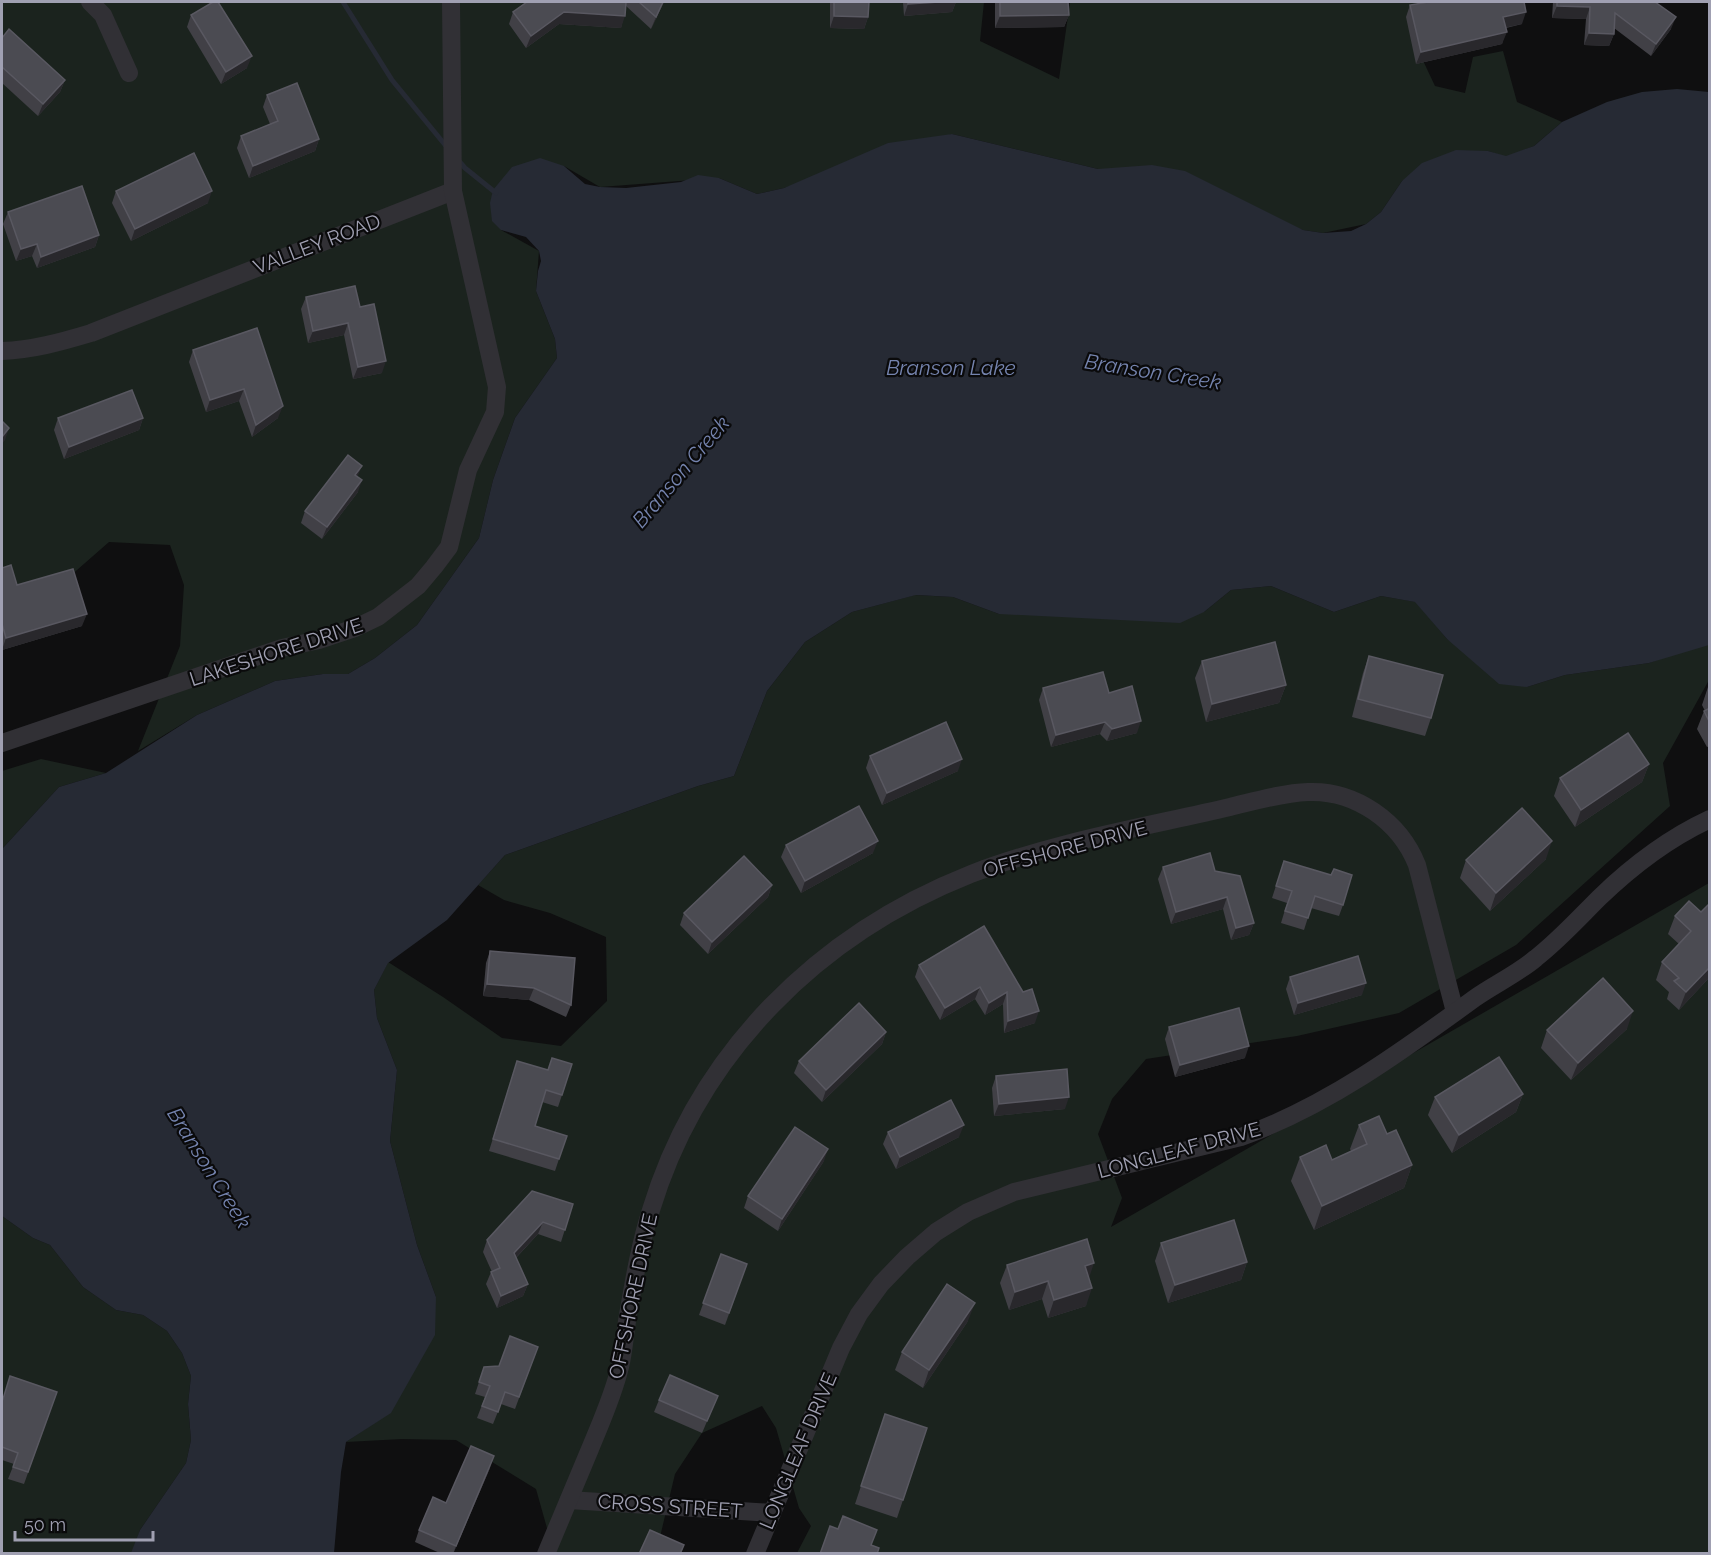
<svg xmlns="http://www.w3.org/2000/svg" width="1711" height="1555" viewBox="0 0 1711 1555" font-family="Raleway,sans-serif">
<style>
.green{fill:#1b231e}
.water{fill:#262a34}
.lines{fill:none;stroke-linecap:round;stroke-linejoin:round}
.stream{stroke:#262a34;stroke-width:5}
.minor{stroke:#313035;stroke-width:18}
.wall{fill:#414046}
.shaded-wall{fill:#29282c}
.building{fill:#4b4b52;stroke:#595861;stroke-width:1.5}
.labels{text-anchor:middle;stroke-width:4.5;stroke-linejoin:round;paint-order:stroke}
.street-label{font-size:20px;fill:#a0a0b2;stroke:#0a0a0b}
.water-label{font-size:21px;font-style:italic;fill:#7584af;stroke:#0a0a0b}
</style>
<rect width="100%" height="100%" fill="#0f0f10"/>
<g class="green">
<path d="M2,2h982l-4,39 79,38 11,-77h351l4,15 -7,33 17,36 30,7 8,-36 30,-6 14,51 45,20 -28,24 -28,11 -18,-6 -86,30 -21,31 -15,12 -43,9 -20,-3 -205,-61 -146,-35 -168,54 -27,6 -38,-16 -119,9 -36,-21 -63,64 38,21 -3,40 19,48 2,19 -42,60 -22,62 -14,58 -62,87 -42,33 -27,16h-25l-48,7 -78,34 -59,36 42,-105 4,-61 -14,-40 -61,-3 -40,35 -67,28z"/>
<path d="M1271,586l63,26 47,-16 35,6 31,37 80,48 38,-12 84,-12 60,-22v39l-46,83 7,43 -154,139 -117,68 -102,23 -151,23 -34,40 -14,35 24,64 -11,29 598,-344v670h-912l14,-27 -12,-18 -23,-80 -14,-22 -60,27 -27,41 -15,63v16h-106l-18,-64 -80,-49 -54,-1 -56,3 45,-30 45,-115 -19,-52 -27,-104 7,-71 -20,-52 -3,-28 14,-28 55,35 59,41 59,8 46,-45 -1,-64 -56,-24 -46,-13 -26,-15 27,-30 193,-69 36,-10 33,-85 38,-49 47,-30 63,-17 38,2 46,17 205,-2 27,-22z"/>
<path d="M41,759l65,14 -47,14 -57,62v-78z"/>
<path d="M2,1216l31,22 17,7 33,42 33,23 27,5 24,16 15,22 9,23 -3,28 3,36 -5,23 -46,67 -7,23h-131z"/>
</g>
<path class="water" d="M1677,89l32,3v553l-60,18 -84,12 -38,12 -28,-3 -52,-45 -32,-37 -34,-6 -47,16 -63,-26 -40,4 -27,22 -24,11 -181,-9 -46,-17 -37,-2 -64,17 -47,30 -38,49 -33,85 -36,10 -193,69 -58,65 -59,43 -14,27 3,28 20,52 -7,71 27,104 19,52 -1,38 -44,78 -45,29 -5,30 -7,81h-203l9,-23 46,-67 5,-23 -3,-36 3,-28 -9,-23 -15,-22 -24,-16 -27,-5 -33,-23 -33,-42 -17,-7 -31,-22v-367l57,-62 47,-14 91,-58 78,-34 48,-7h25l27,-16 42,-33 62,-87 14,-58 22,-62 42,-60 -2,-19 -19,-48 2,-20 3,-10 -2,-10 -13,-14 -25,-7 -9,-9 -2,-18 3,-13 19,-23 28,-9 24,8 21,18 15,3 26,1 55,-6 17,-7 21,3 38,16 27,-6 104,-45 64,-9 146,35 54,-4 33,6 118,59 20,3 28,-2 15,-7 15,-12 21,-31 20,-18 34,-13 32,1 18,5 28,-10 28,-24 45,-20 35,-10z"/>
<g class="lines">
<g class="stream">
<path d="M343,2l49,78 54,66"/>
<path d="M458,160l7,8 31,25"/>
</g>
<g class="minor">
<path d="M90,2l13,13 26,58"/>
<path d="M2,351c30,-1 59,-9 89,-18l362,-142"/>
<path d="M2,743l280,-95 37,-8 36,-12 23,-11 40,-31 16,-19 15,-20 19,-77 27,-58 2,-25 -44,-196 -2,-189"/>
<path d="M569,1500l203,13"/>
<path d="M546,1554c15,-35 29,-70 44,-105 11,-27 23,-53 30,-82 4,-17 5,-35 8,-52 6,-35 12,-71 23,-105 48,-158 168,-276 320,-336 83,-32 173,-47 259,-67 25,-6 52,-14 78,-15 48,-2 92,30 109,73l38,147"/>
<path d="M755,1554l86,-206 18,-34 22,-30 26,-27 29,-25 32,-20 46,-20 227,-55c86,-31 160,-85 234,-139 20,-14 42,-24 61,-40 23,-18 42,-39 63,-60 32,-31 70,-60 111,-79"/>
</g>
</g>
<g class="wall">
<path d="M527,2h137l-13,27 -25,-23 -5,22 -62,-4 -33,24 -17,-24 4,-12z"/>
<path d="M830,2h39l-1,15 -4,12 -34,-1z"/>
<path d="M903,2h53l-4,10 -48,4z"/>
<path d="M995,2h73l1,13 -5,12 -69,1z"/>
<path d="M1553,2h102l16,27 -20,27 -37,-28v6l-5,12 -25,-1 2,-26 -34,-1z"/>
<path d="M1410,5l112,19 -16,4 -4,16 -86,20 -10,-47z"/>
<path d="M191,15l56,53 -26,16 -34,-57z"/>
<path d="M2,38l63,42 -5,12 -22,24 -36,-33z"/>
<path d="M267,95l52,44 -4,12 -66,27 -12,-30 4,-12 29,-12 -7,-17z"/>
<path d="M116,191l92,12 -77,38 -19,-38z"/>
<path d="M8,212l91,23 -4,12 -58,21 -5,-12 -16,5 -13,-37z"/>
<path d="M306,297l54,10 22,66 -29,6 -9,-44 -36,8 -7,-34z"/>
<path d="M257,328l21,90 -26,19 -13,-36 -33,11 -17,-50 4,-12z"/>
<path d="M58,418h85l-4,12 -75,29 -10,-29z"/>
<path d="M358,477v15l-36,47 -21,-16 4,-12z"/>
<path d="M2,568l15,17 65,41 -80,24z"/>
<path d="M1369,656l62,62 -6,18 -73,-19 11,-44z"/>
<path d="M1202,661l84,24 -7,18 -73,19 -11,-44z"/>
<path d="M1708,687h2v59l-3,1 -10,-18 7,-18h1l-3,-6z"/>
<path d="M1043,688l66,5 28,40 -30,8 -7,-7 -49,13 -12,-47z"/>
<path d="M870,756l88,15 -76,34 -16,-37z"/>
<path d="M1649,764l-7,18 -67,45 -21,-31 6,-18z"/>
<path d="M786,845l87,8 -72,40 -20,-36z"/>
<path d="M1546,859l-56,52 -30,-33 6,-18z"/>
<path d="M1284,861l47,14 12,30 -4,11 -28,-8 -7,22 -23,-7 6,-20 -15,-5z"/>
<path d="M1163,867l52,4 39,52 -5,12 -18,5 -8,-31 -52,15 -13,-45z"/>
<path d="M772,885l-4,12 -60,57 -28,-29 4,-12z"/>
<path d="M1710,903v77l-2,-1 -29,31 -12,-11 2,-7 -13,-12 6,-18 17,-18 -11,-10 7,-18 26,-4z"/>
<path d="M490,951l81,54 -5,12 -37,-17 -46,-4 3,-33z"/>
<path d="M919,965l104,27 12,31 -31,10 -1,-29 -18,11 -10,-16 -35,21 -25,-43z"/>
<path d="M1290,977l72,18 -68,20 -8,-26z"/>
<path d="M1169,1027l76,31 -70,19 -10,-38z"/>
<path d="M1627,1029l-56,51 -30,-32 6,-18z"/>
<path d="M886,1032l-4,12 -60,58 -28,-29 5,-12z"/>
<path d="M552,1058l10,37 -4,12 -16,-5 -7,24 24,33 -4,12 -66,-20 28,-90 31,9z"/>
<path d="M996,1076l69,33 -71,7 -2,-28z"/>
<path d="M1523,1094l-7,18 -64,41 -24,-38 7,-18z"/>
<path d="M1359,1125l28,9 25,31 -8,23 -90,42 -23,-49 9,-24 32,3 19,-9 -1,-2z"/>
<path d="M888,1132l71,5 -63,32 -13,-25z"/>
<path d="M824,1161l-46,70 -34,-23 4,-12z"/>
<path d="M573,1204l-12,38 -23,-8 -22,24 12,26 -5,12 -26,12 -11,-24 5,-12h1l-9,-20 4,-12z"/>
<path d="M1161,1243l86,19 -6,18 -73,23 -13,-42z"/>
<path d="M721,1254l26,10 -22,61 -26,-10z"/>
<path d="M1007,1265l82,13 -3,28 -38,12 -6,-19 -33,11 -9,-27z"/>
<path d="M968,1321l-45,67 -28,-18 7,-18z"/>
<path d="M538,1347l-23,62 -14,-5 -8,20 -16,-6 8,-21 -10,-3 9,-27 15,-1z"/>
<path d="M57,1392l-33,92 -16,-5 6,-15 -12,-4v-62z"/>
<path d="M718,1396l-16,37 -48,-21 5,-12z"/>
<path d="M885,1414l18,86 -6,18 -42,-14z"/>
<path d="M490,1468l-37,86h-11l-27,-12 4,-12 27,-27z"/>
</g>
<g class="shaded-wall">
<path d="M663,2h1l-13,27 5,-12z"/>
<path d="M939,2h17l-4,10 -48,4 4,-12z"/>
<path d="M1253,2h111l-112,1z"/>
<path d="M1557,6l33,1 -4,12 -34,-1z"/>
<path d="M564,12l61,4 -4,12 -62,-4 -33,24 5,-12z"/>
<path d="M1526,12l-4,12 -23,5 4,-12z"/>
<path d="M1069,15l-5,12 -69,1 5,-12z"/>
<path d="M834,16l34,1 -4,12 -34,-1z"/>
<path d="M1676,17l-5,12 -20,27 5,-12z"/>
<path d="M1507,32l-5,12 -86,20 5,-12z"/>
<path d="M1589,33l25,1 -5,12 -25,-1z"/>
<path d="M252,56l-5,12 -26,16 5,-12z"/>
<path d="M65,80l-5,12 -22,24 5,-12z"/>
<path d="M319,139l-4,12 -66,27 4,-12z"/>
<path d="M212,191l-4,12 -77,38 4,-12z"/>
<path d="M99,235l-4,12 -58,21 4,-11z"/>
<path d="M37,244l-5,12 -16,5 5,-12z"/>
<path d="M348,323l-4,12 -36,8 5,-12z"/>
<path d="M386,361l-4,12 -29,6 5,-12z"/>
<path d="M244,389l-5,12 -33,11 4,-12z"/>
<path d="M283,406l-5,12 -26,19 4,-12z"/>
<path d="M143,418l-4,12 -75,29 5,-12z"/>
<path d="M9,428l-4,12 -3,4v-7z"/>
<path d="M362,466l-5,12 -2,-3z"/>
<path d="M362,480l-4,12 -36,47 5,-12z"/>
<path d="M87,614l-5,12 -80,24 4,-12z"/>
<path d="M1286,685l-7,18 -73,19 6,-18z"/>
<path d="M1141,721l-4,12 -30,8 5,-12z"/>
<path d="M1105,722l-5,12 -49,13 5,-12z"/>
<path d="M962,759l-4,12 -76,34 5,-12z"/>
<path d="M1649,764l-7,18 -67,45 6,-17z"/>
<path d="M878,841l-5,12 -72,40 4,-12z"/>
<path d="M1552,841l-6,18 -56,52 6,-18z"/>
<path d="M772,885l-4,12 -60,57 4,-12z"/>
<path d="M1227,897l-4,12 -52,15 5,-12z"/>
<path d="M1254,923l-5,12 -18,5 5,-12z"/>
<path d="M1710,967v9l-2,3 -29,31 7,-18z"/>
<path d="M1366,983l-4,12 -68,20 4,-12z"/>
<path d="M487,984l47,4 -5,12 -46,-4z"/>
<path d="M980,987l-5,12 -35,21 5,-12z"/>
<path d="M1007,992l-4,12 -18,11 4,-12z"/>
<path d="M1039,1011l-4,12 -31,10 4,-12z"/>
<path d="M1633,1011l-6,18 -56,51 7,-17z"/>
<path d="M886,1032l-4,12 -60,58 4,-12z"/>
<path d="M1249,1046l-4,12 -70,19 5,-12z"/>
<path d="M1523,1094l-7,18 -64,41 7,-18z"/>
<path d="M1069,1097l-4,12 -71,7 5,-12z"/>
<path d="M964,1125l-5,12 -63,32 4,-12z"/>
<path d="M828,1149l-4,12 -46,70 4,-12z"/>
<path d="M1412,1165l-8,23 -90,42 8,-24z"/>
<path d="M543,1222l-5,12 -29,31 5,-12z"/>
<path d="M1247,1262l-6,18 -73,23 7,-18z"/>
<path d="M1094,1263l-6,18 -3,-15z"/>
<path d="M1048,1281l-6,18 -33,11 6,-18z"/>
<path d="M528,1284l-5,12 -26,12 4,-12z"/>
<path d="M1092,1288l-6,18 -38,12 6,-18z"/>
<path d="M975,1303l-7,18 -45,67 6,-18z"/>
<path d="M494,1456l-4,12 -37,86 3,-8z"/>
</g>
<g class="building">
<path d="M213,2h5l34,54 -26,16 -35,-57z"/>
<path d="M527,2h99l-1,14 -61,-4 -33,24 -18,-24z"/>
<path d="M639,2h24l-7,15z"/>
<path d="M834,2h35l-1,15 -34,-1z"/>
<path d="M908,2h31l-31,2z"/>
<path d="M1000,2h68l1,13 -69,1z"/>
<path d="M1428,2h96l2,10 -23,5 4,15 -86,20 -11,-47z"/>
<path d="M1557,2h98l21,15 -20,27 -41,-31 -1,21 -25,-1 1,-26 -33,-1z"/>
<path d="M9,29l56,51 -22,24 -41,-37v-29z"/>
<path d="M297,83l22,56 -66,27 -12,-30 37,-15 -11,-26z"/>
<path d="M194,153l18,38 -77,38 -19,-38z"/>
<path d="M82,186l17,49 -58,22 -4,-13 -16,5 -13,-37z"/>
<path d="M355,286l5,21 14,-3 12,57 -28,6 -10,-44 -35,8 -7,-34z"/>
<path d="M257,328l26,78 -27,19 -12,-36 -34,11 -17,-50z"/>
<path d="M132,390l11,28 -74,29 -11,-29z"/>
<path d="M2,421l7,7 -7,9z"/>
<path d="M348,455l14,11 -7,9 7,5 -35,47 -22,-16z"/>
<path d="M11,565l6,20 56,-16 14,45 -81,24 -4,-14v-56z"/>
<path d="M1275,642l11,43 -74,19 -10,-43z"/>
<path d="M1369,656l74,19 -12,43 -73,-19z"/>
<path d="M1103,672l6,21 23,-7 9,35 -29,8 -7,-7 -49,13 -13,-47z"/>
<path d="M1710,708v15l-6,-12z"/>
<path d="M946,722l16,37 -75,34 -17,-37z"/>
<path d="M1628,733l21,31 -68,46 -21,-32z"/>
<path d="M859,806l19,35 -73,40 -19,-36z"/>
<path d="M1522,808l30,33 -56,52 -30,-33z"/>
<path d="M1210,853l5,18 25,5 14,47 -18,5 -9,-31 -51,15 -13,-45z"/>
<path d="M744,856l28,29 -60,57 -28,-29z"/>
<path d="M1284,861l47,14 3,-6 18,6 -9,30 -28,-9 -7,22 -23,-7 7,-20 -16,-5z"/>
<path d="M1689,901l12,11 9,-9v64l-24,25 -12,-11 5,-3 -17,-16 29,-31 -16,-15z"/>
<path d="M984,926l39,66 9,-3 7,22 -31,10 -1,-29 -18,11 -9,-16 -35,21 -26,-43z"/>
<path d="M490,951l85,7 -4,47 -37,-17 -47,-4z"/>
<path d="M1358,956l8,27 -68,20 -8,-26z"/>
<path d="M1603,978l30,33 -55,52 -31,-33z"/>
<path d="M859,1003l27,29 -60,58 -27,-29z"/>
<path d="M1239,1008l10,38 -69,19 -11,-38z"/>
<path d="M1499,1057l24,37 -64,41 -24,-38z"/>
<path d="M552,1058l20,6 -10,31 -16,-5 -11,36 32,10 -8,23 -66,-20 24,-78 31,9z"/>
<path d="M1067,1069l2,28 -70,7 -3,-28z"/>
<path d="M951,1100l13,25 -64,32 -12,-25z"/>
<path d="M1379,1116l8,18 9,-4 16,35 -90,41 -22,-49 26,-12 6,15 35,-16 -8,-19z"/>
<path d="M795,1127l33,22 -46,70 -34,-23z"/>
<path d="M532,1191l41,13 -8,26 -22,-8 -29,31 14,31 -27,12 -10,-24 9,-4 -13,-28z"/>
<path d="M1234,1220l13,42 -72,23 -14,-42z"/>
<path d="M1087,1239l7,24 -9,3 7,22 -38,12 -6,-19 -33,11 -8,-27z"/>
<path d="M721,1254l26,10 -18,49 -26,-10z"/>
<path d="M947,1284l28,19 -46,67 -27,-18z"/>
<path d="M510,1336l28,11 -19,50 -14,-5 -7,20 -16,-6 8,-20 -11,-4 5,-15 15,-1z"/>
<path d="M670,1375l48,21 -11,25 -48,-21z"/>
<path d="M10,1376l47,16 -29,80 -15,-5 5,-14 -16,-6v-49l1,1z"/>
<path d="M885,1414l42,14 -24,72 -42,-14z"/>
<path d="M471,1446l23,10 -38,90 -37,-16 14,-33 13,6z"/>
<path d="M843,1516l34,14 -6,15 8,3 -2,6h-57l10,-28 8,3z"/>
<path d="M650,1530l34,15 -4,9h-41z"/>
</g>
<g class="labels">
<g class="street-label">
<text transform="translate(317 244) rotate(-21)" y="7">VALLEY ROAD</text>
<text transform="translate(276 652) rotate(-18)" y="7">LAKESHORE DRIVE</text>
<text transform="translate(1065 849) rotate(-15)" y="7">OFFSHORE DRIVE</text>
<text transform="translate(1179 1150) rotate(-15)" y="7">LONGLEAF DRIVE</text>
<text transform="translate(633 1296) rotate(-78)" y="7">OFFSHORE DRIVE</text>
<text transform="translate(798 1451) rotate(-67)" y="7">LONGLEAF DRIVE</text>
<text transform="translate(670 1506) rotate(4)" y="7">CROSS STREET</text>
</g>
<g class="water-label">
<text x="951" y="375">Branson Lake</text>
<text transform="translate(1153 372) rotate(9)" y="7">Branson Creek</text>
<text transform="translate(681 472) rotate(-50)" y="7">Branson Creek</text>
<text transform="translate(209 1168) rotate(58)" y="7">Branson Creek</text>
</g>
</g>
<rect width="1711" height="1555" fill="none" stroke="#a0a0b2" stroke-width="6"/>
<path d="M15 1531v9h138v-9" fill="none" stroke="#a0a0b2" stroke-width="3"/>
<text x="24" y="1531" font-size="18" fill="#a0a0b2" stroke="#0a0a0b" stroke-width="4.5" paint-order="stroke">50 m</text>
</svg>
